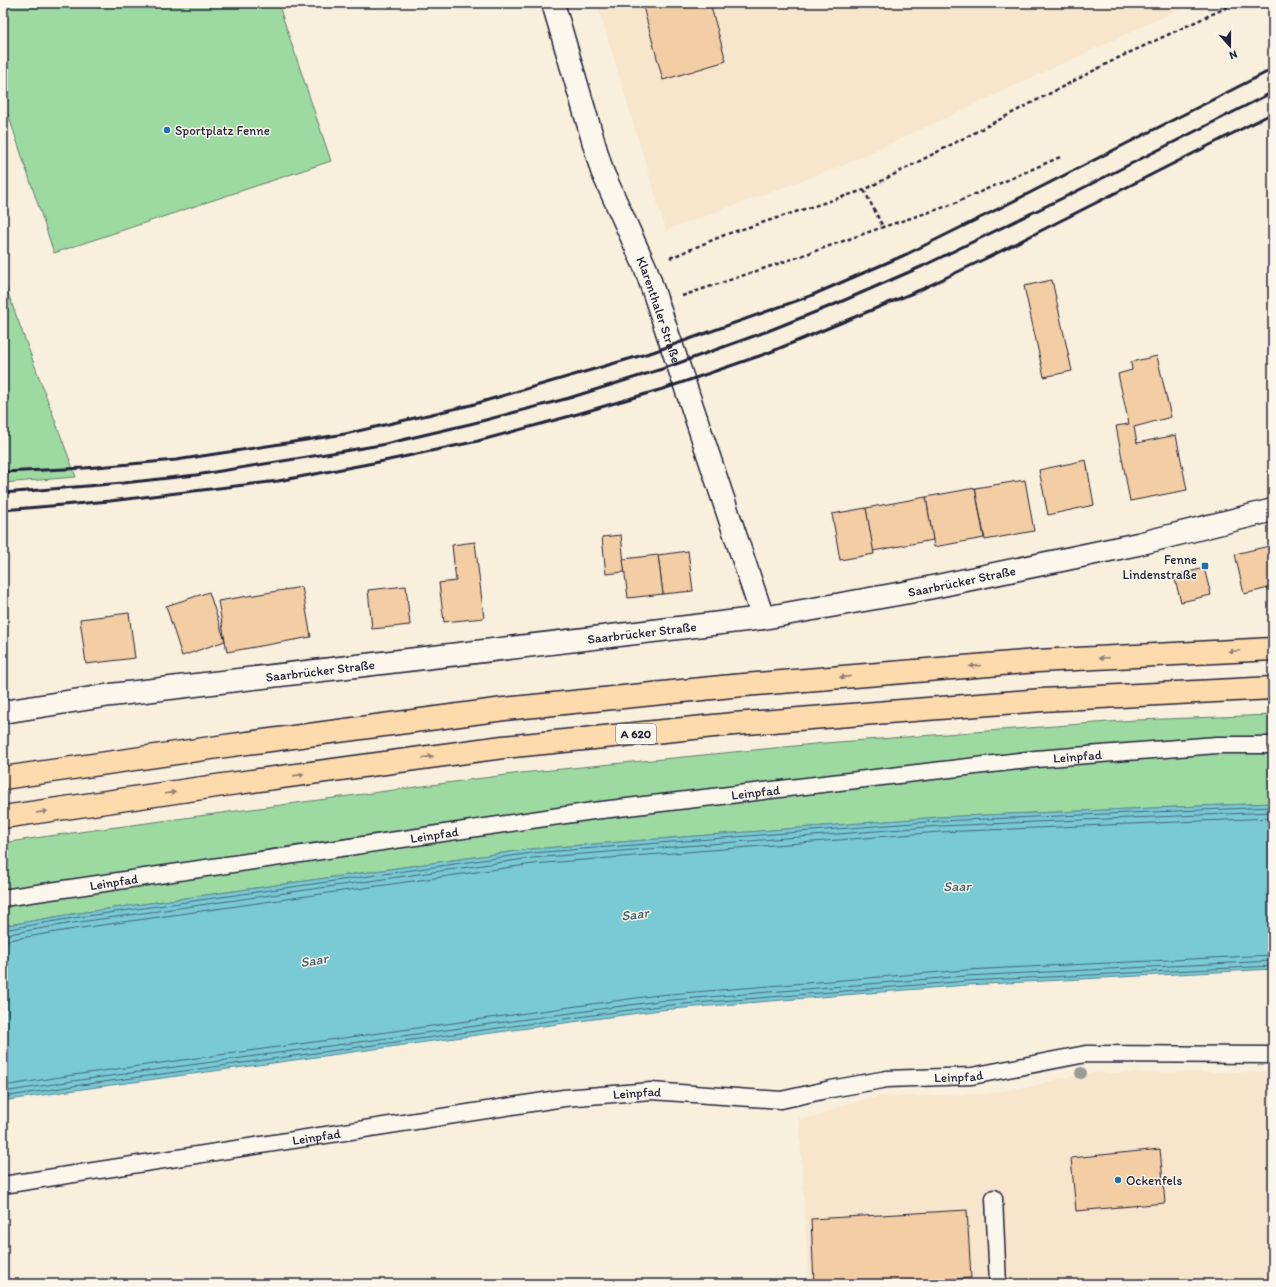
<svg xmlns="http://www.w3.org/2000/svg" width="1276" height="1287" viewBox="0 0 1276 1287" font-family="Itim,sans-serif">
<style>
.built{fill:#f7e5cc}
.green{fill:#9ddaa1;stroke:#607e6e}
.water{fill:#79cad3;stroke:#568796}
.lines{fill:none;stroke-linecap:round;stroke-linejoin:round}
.shore{stroke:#456578;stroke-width:1}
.building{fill:#f3cda3;stroke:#22223b}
.service-casing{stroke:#22223b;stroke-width:19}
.minor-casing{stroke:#22223b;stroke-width:25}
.tertiary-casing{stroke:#22223b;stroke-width:25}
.motorway-casing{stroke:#22223b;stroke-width:25}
.path{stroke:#22223b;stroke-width:2.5;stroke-dasharray:4 3;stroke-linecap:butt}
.service{stroke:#fbf7ec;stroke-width:16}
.minor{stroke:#fbf7ec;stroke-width:22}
.tertiary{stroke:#fbf7ec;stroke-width:22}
.motorway{stroke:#fedbac;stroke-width:22}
.rail{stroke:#22223b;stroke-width:3}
.tree{fill:#979c95}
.oneway{fill:#907e74}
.poi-dot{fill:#1f6fb2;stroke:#fbf7ec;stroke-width:1.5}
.labels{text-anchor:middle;stroke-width:3;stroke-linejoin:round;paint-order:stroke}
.shield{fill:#fbf7ec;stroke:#636270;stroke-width:1}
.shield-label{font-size:12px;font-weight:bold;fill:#22223b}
.poi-label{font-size:13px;fill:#22223b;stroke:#fbf7ec;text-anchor:start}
.street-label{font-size:13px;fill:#22223b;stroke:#fbf7ec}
.water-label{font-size:14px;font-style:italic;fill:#405d70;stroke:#fbf7ec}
</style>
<rect width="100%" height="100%" fill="#f9efdd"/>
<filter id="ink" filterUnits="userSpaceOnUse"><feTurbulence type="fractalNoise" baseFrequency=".025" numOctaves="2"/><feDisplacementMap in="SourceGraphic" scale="8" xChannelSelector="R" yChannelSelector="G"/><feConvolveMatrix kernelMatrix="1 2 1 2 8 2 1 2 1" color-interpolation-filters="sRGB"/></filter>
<g filter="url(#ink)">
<g class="built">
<path d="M597,3h596l-354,164 -173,63z"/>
<path d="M1273,1072v212h-464l-10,-166h15l32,-14 30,-7 110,-3 42,-7 35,-9 29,-5z"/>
</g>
<g class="green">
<path d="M3,3h275l53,158 -277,92 -51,-154z"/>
<path d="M3,280l73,197 -73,6z"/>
<path d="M1273,715v88l-334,14 -408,32 -459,65 -69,12v-83l39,-6 479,-64 304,-30 311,-23z"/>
</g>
<path class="water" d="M1273,803v166l-306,16 -307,25 -585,80 -72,11v-175l69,-12 459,-65 408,-32z"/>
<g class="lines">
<g class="shore">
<path d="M3,930l70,-12 459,-65 407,-32 334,-14"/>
<path d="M3,935l70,-12 459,-65 408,-32 333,-14"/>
<path d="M3,941l71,-12 459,-65 407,-32 333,-14"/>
<path d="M3,1086l70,-11 585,-80 308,-25 307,-15"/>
<path d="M3,1092l70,-11 586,-80 307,-25 307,-15"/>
<path d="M3,1097l71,-11 585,-80 308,-25 306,-15"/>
</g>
</g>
<g class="building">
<path d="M642,3h68l16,58 -63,19z"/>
<path d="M1052,280l20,91 -28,6 -20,-91z"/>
<path d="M1157,356l14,61 -37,10 3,16 39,-8 11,55 -57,11 -14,-75 13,-2 -11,-50 14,-4 -1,-8z"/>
<path d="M1086,460l8,45 -46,10 -9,-45z"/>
<path d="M1025,480l9,51 -49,9 -10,-52z"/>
<path d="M975,488l9,50 -50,9 -8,-50z"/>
<path d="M926,497l7,43 -60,11 -7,-43z"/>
<path d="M866,508l8,46 -34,6 -8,-46z"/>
<path d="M621,535l4,37 -19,2 -4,-37z"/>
<path d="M475,542l9,76 -40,4 -5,-39 17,-2 -4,-36z"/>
<path d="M1273,545v17l-4,-16z"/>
<path d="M1269,546l4,16v25l-29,7 -9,-40z"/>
<path d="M688,551l5,40 -30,3 -5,-39z"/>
<path d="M658,555l5,39 -35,4 -5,-39z"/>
<path d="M1204,568l7,27 -30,7 -7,-26z"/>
<path d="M406,586l4,39 -38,4 -4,-39z"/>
<path d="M302,587l9,50 -84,15 -9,-51z"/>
<path d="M209,592l16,49 -43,15 -16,-50z"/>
<path d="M129,613l6,45 -49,6 -6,-45z"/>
<path d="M1160,1149l5,54 -89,8 -5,-53z"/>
<path d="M967,1210l4,68 -118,6h-39l-3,-65z"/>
</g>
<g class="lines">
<defs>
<g id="service">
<path id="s1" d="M3,898l590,-87 443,-52 181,-14h56"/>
<path id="s2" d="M3,1185l561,-87 87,-7 130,9 50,-11 56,-10 85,-3 114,-22 187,1"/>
<path d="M994,1198l4,86"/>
</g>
<g id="minor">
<path id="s3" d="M553,3l49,168 44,98 117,349"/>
</g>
<g id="tertiary">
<path id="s4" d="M3,712l108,-17 652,-77 146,-26 229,-48 135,-34"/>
</g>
<g id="motorway">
<path d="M3,778l222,-32 279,-37 228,-23 305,-25 236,-12"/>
<path d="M3,817l227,-33 273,-37 231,-23 308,-24 231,-12"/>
</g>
</defs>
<use href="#service" class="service-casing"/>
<use href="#minor" class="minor-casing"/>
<use href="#tertiary" class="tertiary-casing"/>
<use href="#motorway" class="motorway-casing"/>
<g class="path">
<path d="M864,190l19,37"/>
<path d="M670,258l57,-24 137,-44 254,-132 118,-55"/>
<path d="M682,296l116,-39 85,-30 65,-21 112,-49"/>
</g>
<use href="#service" class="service"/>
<use href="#minor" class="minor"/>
<use href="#tertiary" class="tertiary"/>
<use href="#motorway" class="motorway"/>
<g class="rail">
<path d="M3,472l82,-4 91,-8 169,-26 126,-29 182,-53 157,-56 97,-42 93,-46 273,-139"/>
<path d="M3,493l120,-10 73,-8 185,-30 93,-22 95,-25 93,-29 106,-38 70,-28 85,-37 154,-75 196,-99"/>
<path d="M3,510l107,-9 168,-20 106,-20 94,-20 96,-26 92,-27 102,-35 152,-63 75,-36 278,-141"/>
</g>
</g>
<circle class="tree" cx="1081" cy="1073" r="6"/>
<defs><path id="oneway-solid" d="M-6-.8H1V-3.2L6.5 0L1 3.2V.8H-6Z"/></defs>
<g class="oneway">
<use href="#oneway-solid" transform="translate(1234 651) rotate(177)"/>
<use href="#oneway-solid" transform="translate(1104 658) rotate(177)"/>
<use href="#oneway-solid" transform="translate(975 666) rotate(175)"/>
<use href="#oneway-solid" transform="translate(845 677) rotate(175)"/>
<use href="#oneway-solid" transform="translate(428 757) rotate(-8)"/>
<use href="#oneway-solid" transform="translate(299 775) rotate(-8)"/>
<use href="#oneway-solid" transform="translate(170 793) rotate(-8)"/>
<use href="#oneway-solid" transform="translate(42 812) rotate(-8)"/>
</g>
</g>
<g class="poi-dot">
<circle cx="167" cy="130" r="4"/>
<rect x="1201" y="562" width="8" height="8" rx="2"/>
<circle cx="1118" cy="1180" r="4"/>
</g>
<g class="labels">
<rect class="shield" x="616" y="724" width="40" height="20" rx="3"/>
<g class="shield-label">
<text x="636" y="738">A 620</text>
</g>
<g class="poi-label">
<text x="175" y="135">Sportplatz Fenne</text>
<text x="1197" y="564" text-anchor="end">Fenne<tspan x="1197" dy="15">Lindenstraße</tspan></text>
<text x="1126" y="1185">Ockenfels</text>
</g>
<g class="street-label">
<text dy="5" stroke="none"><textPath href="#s3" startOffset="325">Klarenthaler Straße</textPath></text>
<text dy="5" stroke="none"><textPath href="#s4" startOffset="968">Saarbrücker Straße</textPath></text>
<text dy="5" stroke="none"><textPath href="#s4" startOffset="644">Saarbrücker Straße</textPath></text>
<text dy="5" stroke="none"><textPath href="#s4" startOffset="320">Saarbrücker Straße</textPath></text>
<text dy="5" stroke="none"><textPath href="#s1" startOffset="1084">Leinpfad</textPath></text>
<text dy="5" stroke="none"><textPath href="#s1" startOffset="760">Leinpfad</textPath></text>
<text dy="5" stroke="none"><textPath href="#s1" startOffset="436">Leinpfad</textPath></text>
<text dy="5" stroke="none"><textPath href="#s1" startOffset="112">Leinpfad</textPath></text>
<text dy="5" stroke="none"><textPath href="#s2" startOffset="965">Leinpfad</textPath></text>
<text dy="5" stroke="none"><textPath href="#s2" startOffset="641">Leinpfad</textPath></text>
<text dy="5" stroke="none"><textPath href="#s2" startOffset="317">Leinpfad</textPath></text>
</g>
<g class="water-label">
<text transform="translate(957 886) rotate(-1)" y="5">Saar</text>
<text transform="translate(635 914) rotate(-8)" y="5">Saar</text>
<text transform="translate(314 960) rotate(-10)" y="5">Saar</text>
</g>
</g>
<rect width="1276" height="1287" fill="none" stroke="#fbf7ec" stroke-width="16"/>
<rect x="8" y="8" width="1260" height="1271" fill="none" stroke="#22223b" stroke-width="1.5" filter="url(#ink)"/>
<g transform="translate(1230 46) rotate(159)" stroke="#fbf7ec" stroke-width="3" paint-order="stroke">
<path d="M0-3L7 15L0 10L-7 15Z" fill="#22223b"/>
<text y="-6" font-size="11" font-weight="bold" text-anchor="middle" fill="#22223b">N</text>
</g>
</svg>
